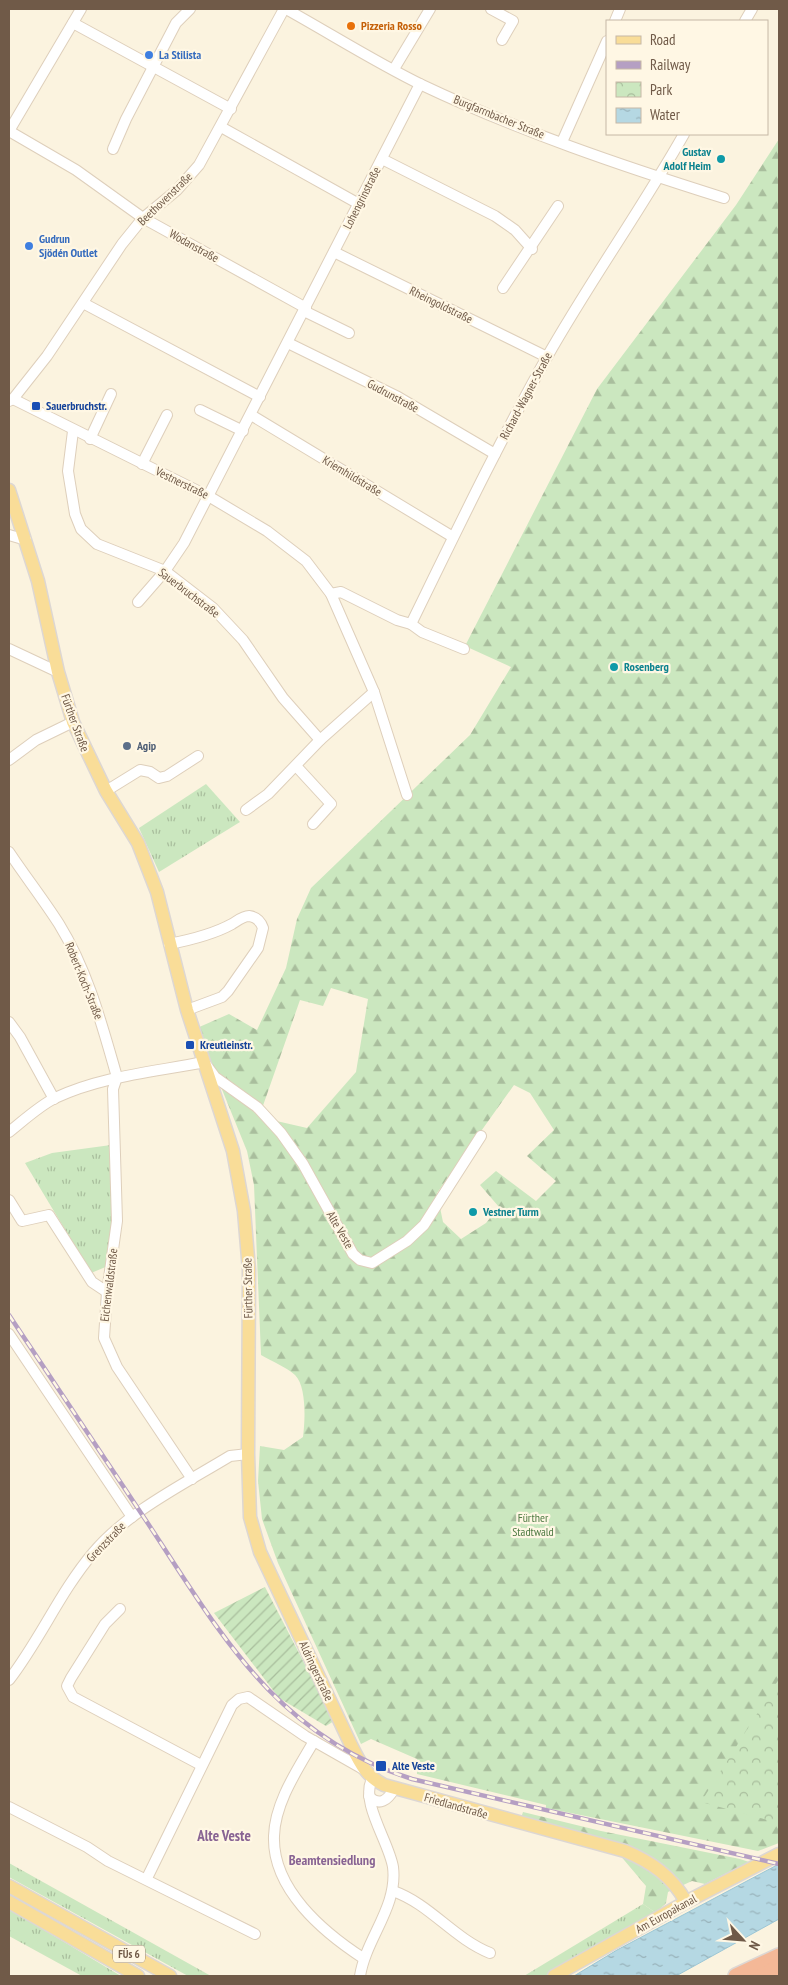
<svg xmlns="http://www.w3.org/2000/svg" width="788" height="1985" viewBox="0 0 788 1985" font-family="'PT Sans Narrow',sans-serif">
<style>
.grass{fill:url(#grass-tufts)}
.forest{fill:url(#forest-firs);fill-rule:evenodd}
.park{fill:url(#park-crowns)}
.garden{fill:url(#garden-furrows)}
.water{fill:url(#water-ripples);stroke:#9bc6d5}
.lines{fill:none;stroke-linecap:round;stroke-linejoin:round}
.minor-casing{stroke:#decfbb;stroke-width:12}
.major-casing{stroke:#ddd7d3;stroke-width:15}
.highway-casing{stroke:#ddd7d3;stroke-width:18}
.minor{stroke:#fff;stroke-width:10}
.major{stroke:#f9dd98;stroke-width:12}
.highway{stroke:#f4b897;stroke-width:15}
.rail-casing{stroke:#b59fc3;stroke-width:4.5}
.rail{stroke:#fff7e4;stroke-width:2.5;stroke-dasharray:8;stroke-linecap:butt}
.food-dot{fill:#e8710a;stroke:#fff7e4;stroke-width:2}
.shop-dot{fill:#3f7fe0;stroke:#fff7e4;stroke-width:2}
.culture-dot{fill:#0f9aa8;stroke:#fff7e4;stroke-width:2}
.transit-dot{fill:#1a4fb4;stroke:#fff7e4;stroke-width:2}
.service-dot{fill:#5c6f8a;stroke:#fff7e4;stroke-width:2}
.labels{text-anchor:middle;stroke-width:4.5;stroke-linejoin:round;paint-order:stroke}
.shield{fill:#fff7e4;stroke:#9b8977;stroke-width:1}
.shield-label{font-size:11px;font-weight:bold;fill:#705a48}
.food-label{font-size:12px;font-weight:bold;fill:#c56008;stroke:#fff7e4;text-anchor:start}
.shop-label{font-size:12px;font-weight:bold;fill:#366cbe;stroke:#fff7e4;text-anchor:start}
.street-label{font-size:12px;fill:#705a48;stroke:#fff7e4}
.culture-label{font-size:12px;font-weight:bold;fill:#0d838f;stroke:#fff7e4;text-anchor:start}
.transit-label{font-size:12px;font-weight:bold;fill:#164399;stroke:#fff7e4;text-anchor:start}
.service-label{font-size:12px;font-weight:bold;fill:#4e5e75;stroke:#fff7e4;text-anchor:start}
.park-label{font-size:12px;fill:#4f7b43;stroke:#fff7e4}
.neighbourhood-label{font-size:14px;font-weight:bold;fill:#886393;stroke:#fff7e4}
.quarter-label{font-size:15px;font-weight:bold;fill:#886393;stroke:#fff7e4}
</style>
<defs>
<pattern id="grass-tufts" width="24" height="20" patternUnits="userSpaceOnUse" patternTransform="scale(1.25)"><rect width="24" height="20" fill="#cbe7bf"/><path d="M3 7l-1-3M5 7V3M7 7l1-3M15 17l-1-3M17 17v-4M19 17l1-3" fill="none" stroke="#a9be9d"/></pattern>
<pattern id="forest-firs" width="22" height="20" patternUnits="userSpaceOnUse" patternTransform="scale(1.25)"><rect width="22" height="20" fill="#cbe7bf"/><path d="M5 1l3.5 6h-7zM16 11l3.5 6h-7z" fill="#a9be9d"/></pattern>
<pattern id="park-crowns" width="20" height="18" patternUnits="userSpaceOnUse" patternTransform="scale(1.25)"><rect width="20" height="18" fill="#cbe7bf"/><path d="M2 6a3 3 0 1 1 6 0M12 15a3 3 0 1 1 6 0" fill="none" stroke="#a9be9d"/></pattern>
<pattern id="garden-furrows" width="10" height="10" patternUnits="userSpaceOnUse" patternTransform="scale(1.25)"><rect width="10" height="10" fill="#cbe7bf"/><path d="M-1 1l2-2M0 10L10 0M9 11l2-2" fill="none" stroke="#a9be9d"/></pattern>
<pattern id="water-ripples" width="26" height="14" patternUnits="userSpaceOnUse" patternTransform="scale(1.25)"><rect width="26" height="14" fill="#b5d8e3"/><path d="M2 4q2-2 4 0t4 0M15 11q2-2 4 0t4 0" fill="none" stroke="#98b2ba"/></pattern>
</defs>
<rect width="100%" height="100%" fill="#fbf3df"/>
<g class="grass">
<path d="M206,784l34,38 -81,50 -20,-44z"/>
<path d="M111,1145l3,46 -6,75 -17,7 -66,-110 27,-10z"/>
<path d="M9,1863l202,113h-23l-179,-99z"/>
<path d="M643,1904l13,9 -111,63h-21z"/>
<path d="M9,1909l112,67h-39l-73,-40z"/>
</g>
<g class="forest">
<path d="M779,139v1704l-21,8 -212,-43v-3l-129,-31v-15l-46,-20 -10,5 -83,-181 -16,-44 -4,-38 2,-35 24,4 19,-13c2,-15 4,-50 -8,-62 -9,-8 -24,-14 -34,-20l-7,-170 -7,-34 -50,-123 32,-14 28,16 29,-62 11,-49 14,-31 159,-153 41,-68 -46,-21 132,-257 139,-184zM331,988l37,11 -12,73 -49,56 -48,-11 41,-117 23,6zM514,1085l16,8 24,37 -27,26 29,25 -20,20 -40,-30 -16,14 19,22 -13,16 -25,16 -18,-17 -6,-29z"/>
<path d="M523,1812l78,19 139,28 9,3 -44,22 -13,-3 -24,11 -2,11 -10,10 -13,-9 3,-18 -38,-45 -87,-23z"/>
</g>
<path class="park" d="M779,1679v144l-78,-21z"/>
<path class="garden" d="M265,1587l69,134 -8,5 -47,-28 -65,-85z"/>
<path class="water" d="M779,1864v55l-103,57h-102l43,-26z"/>
<g class="lines">
<defs>
<g id="minor">
<path d="M286,9c45,25 89,53 136,76 97,46 200,81 302,113"/>
<path d="M491,9l22,12 -11,19"/>
<path d="M615,21l5,-12"/>
<path d="M745,21l7,-12"/>
<path d="M73,23l158,86"/>
<path d="M394,69l36,-60"/>
<path d="M221,127l138,77"/>
<path d="M9,131l67,39 67,48 163,90"/>
<path d="M9,131l72,-122"/>
<path d="M562,142l45,-101"/>
<path d="M113,149l13,-30 50,-96 14,-14"/>
<path d="M382,159l113,57 20,14 17,19"/>
<path d="M334,252l213,105"/>
<path d="M503,288l55,-82"/>
<path d="M83,303l177,94"/>
<path d="M304,311l45,22"/>
<path d="M288,343l110,54 97,57"/>
<path d="M13,399l197,98 57,34 39,30 25,33 43,98 33,103"/>
<path d="M9,401l4,-2 34,-43 75,-112 21,-26 34,-28 22,-25 85,-156"/>
<path d="M200,410l43,21"/>
<path d="M251,415l202,122"/>
<path d="M73,431l-5,40 7,43 6,15 16,15 68,27 48,37 30,32 40,58 37,42"/>
<path d="M90,439l21,-45"/>
<path d="M142,464l25,-49"/>
<path d="M9,535l17,5"/>
<path d="M331,594l10,-2 56,28 14,4 11,8 42,17"/>
<path d="M138,602l27,-31 19,-28 236,-459"/>
<path d="M411,624c44,-90 87,-180 136,-267 43,-76 94,-147 137,-223"/>
<path d="M9,649l49,23"/>
<path d="M9,760l27,-20 37,-18"/>
<path d="M296,766l35,38 -18,20"/>
<path d="M106,791l34,-21 10,2 9,6 8,-2 31,-20"/>
<path d="M246,810l22,-16 52,-54 54,-48"/>
<path d="M9,852c16,24 34,47 50,72 29,47 43,101 58,153l-4,12 4,132 -10,71 -3,46 13,29 75,112"/>
<path d="M169,944c21,-4 43,-9 63,-20 5,-3 11,-8 17,-8 8,1 12,6 14,12l-5,20 -30,43 -6,6 -35,13"/>
<path d="M9,1022l11,15 34,62"/>
<path d="M9,1132c14,-11 30,-26 46,-34 47,-22 99,-26 149,-36l11,15 42,30 24,26 22,31 50,90 7,6 12,3 35,-22 17,-16 57,-89"/>
<path d="M9,1200l13,21 27,-6 43,67 15,10"/>
<path d="M9,1334l123,183"/>
<path d="M120,1609l-15,15 -34,54 -4,8 6,11 128,68"/>
<path d="M9,1680c31,-40 51,-88 84,-127 34,-41 91,-69 137,-97l18,-2"/>
<path d="M314,1741c-16,28 -39,61 -40,95 -2,53 49,96 89,122"/>
<path d="M369,1796c10,11 19,4 25,-7"/>
<path d="M9,1807l78,40 21,14 147,73"/>
<path d="M147,1878l85,-173 7,-6 9,-2 57,39 58,33"/>
<path d="M393,1891c37,13 60,47 97,62"/>
<path d="M360,1976c6,-38 38,-69 33,-109 -4,-25 -33,-65 -21,-88"/>
</g>
<g id="major">
<path d="M9,490l29,91 20,91 15,50 33,69 32,52 19,49 30,118 46,141 11,60 5,59 -1,184 2,63 10,35 91,193c9,18 15,31 33,40l241,66c26,11 47,25 61,51"/>
<path d="M9,1886l161,90"/>
<path d="M9,1902l129,74"/>
<path d="M554,1976l132,-74 93,-48"/>
</g>
<g id="highway">
<path d="M736,1976l43,-20"/>
<path d="M762,1976l17,-9"/>
</g>
</defs>
<use href="#minor" class="minor-casing"/>
<use href="#major" class="major-casing"/>
<use href="#highway" class="highway-casing"/>
<use href="#minor" class="minor"/>
<use href="#major" class="major"/>
<use href="#highway" class="highway"/>
<defs>
<path id="rail" d="M9,1315c44,66 88,132 132,198 77,115 130,221 271,266l367,85"/>
</defs>
<use href="#rail" class="rail-casing"/>
<use href="#rail" class="rail"/>
</g>
<circle class="food-dot" cx="351" cy="26" r="5"/>
<g class="shop-dot">
<circle cx="149" cy="55" r="5"/>
<circle cx="29" cy="246" r="5"/>
</g>
<g class="culture-dot">
<circle cx="721" cy="159" r="5"/>
<circle cx="614" cy="667" r="5"/>
<circle cx="473" cy="1212" r="5"/>
</g>
<g class="transit-dot">
<rect x="31" y="401" width="10" height="10" rx="2.5"/>
<rect x="185" y="1040" width="10" height="10" rx="2.5"/>
<rect x="375" y="1760" width="12" height="12" rx="2.5"/>
</g>
<circle class="service-dot" cx="127" cy="746" r="5"/>
<g class="labels">
<rect class="shield" x="113" y="1945.5" width="32" height="17" rx="4"/>
<g class="shield-label">
<text x="129" y="1958">FÜs 6</text>
</g>
<g class="food-label">
<text x="361" y="30">Pizzeria Rosso</text>
</g>
<g class="shop-label">
<text x="159" y="59">La Stilista</text>
<text x="39" y="243">Gudrun<tspan x="39" dy="14">Sjödén Outlet</tspan></text>
</g>
<g class="street-label">
<text transform="translate(499 117) rotate(22)" y="4">Burgfarrnbacher Straße</text>
<text transform="translate(362 198) rotate(-63)" y="4">Lohengrinstraße</text>
<text transform="translate(165 199) rotate(-44)" y="4">Beethovenstraße</text>
<text transform="translate(194 246) rotate(29)" y="4">Wodanstraße</text>
<text transform="translate(441 305) rotate(26)" y="4">Rheingoldstraße</text>
<text transform="translate(393 396) rotate(28)" y="4">Gudrunstraße</text>
<text transform="translate(526 396) rotate(-62)" y="4">Richard-Wagner-Straße</text>
<text transform="translate(352 476) rotate(31)" y="4">Kriemhildstraße</text>
<text transform="translate(182 483) rotate(26)" y="4">Vestnerstraße</text>
<text transform="translate(189 593) rotate(37)" y="4">Sauerbruchstraße</text>
<text transform="translate(75 723) rotate(70)" y="4">Fürther Straße</text>
<text transform="translate(84 981) rotate(68)" y="4">Robert-Koch-Straße</text>
<text transform="translate(340 1230) rotate(60)" y="4">Alte Veste</text>
<text transform="translate(109 1285) rotate(-83)" y="4">Eichenwaldstraße</text>
<text transform="translate(248 1288) rotate(-91)" y="4">Fürther Straße</text>
<text transform="translate(106 1542) rotate(-46)" y="4">Grenzstraße</text>
<text transform="translate(316 1671) rotate(65)" y="4">Aldringerstraße</text>
<text transform="translate(456 1806) rotate(16)" y="4">Friedlandstraße</text>
<text transform="translate(666 1914) rotate(-29)" y="4">Am Europakanal</text>
</g>
<g class="culture-label">
<text x="711" y="156" text-anchor="end">Gustav<tspan x="711" dy="14">Adolf Heim</tspan></text>
<text x="624" y="671">Rosenberg</text>
<text x="483" y="1216">Vestner Turm</text>
</g>
<g class="transit-label">
<text x="46" y="410">Sauerbruchstr.</text>
<text x="200" y="1049">Kreutleinstr.</text>
<text x="392" y="1770">Alte Veste</text>
</g>
<g class="service-label">
<text x="137" y="750">Agip</text>
</g>
<g class="park-label">
<text x="533" y="1522">Fürther<tspan x="533" dy="14">Stadtwald</tspan></text>
</g>
<g class="neighbourhood-label">
<text x="332" y="1865">Beamtensiedlung</text>
</g>
<g class="quarter-label">
<text x="224" y="1841">Alte Veste</text>
</g>
</g>
<rect width="788" height="1985" fill="none" stroke="#705a48" stroke-width="20"/>
<rect x="606" y="20" width="162" height="115" fill="#fff7e4" stroke="#c6b8a6"/>
<rect x="616" y="36" width="25" height="8" fill="#f9dd98" stroke="#c6b8a6"/>
<text x="650" y="45" font-size="15" fill="#705a48">Road</text>
<rect x="616" y="61" width="25" height="8" fill="#b59fc3" stroke="#c6b8a6"/>
<text x="650" y="70" font-size="15" fill="#705a48">Railway</text>
<rect x="616" y="82" width="25" height="15" fill="url(#park-crowns)" stroke="#c6b8a6"/>
<text x="650" y="95" font-size="15" fill="#705a48">Park</text>
<rect x="616" y="108" width="25" height="15" fill="url(#water-ripples)" stroke="#c6b8a6"/>
<text x="650" y="120" font-size="15" fill="#705a48">Water</text>
<g transform="translate(743 1940) rotate(116)" stroke="#fff7e4" stroke-width="4" paint-order="stroke">
<path d="M0-4L9 19L0 12L-9 19Z" fill="#705a48"/>
<text y="-8" font-size="14" font-weight="bold" text-anchor="middle" fill="#705a48">N</text>
</g>
</svg>
